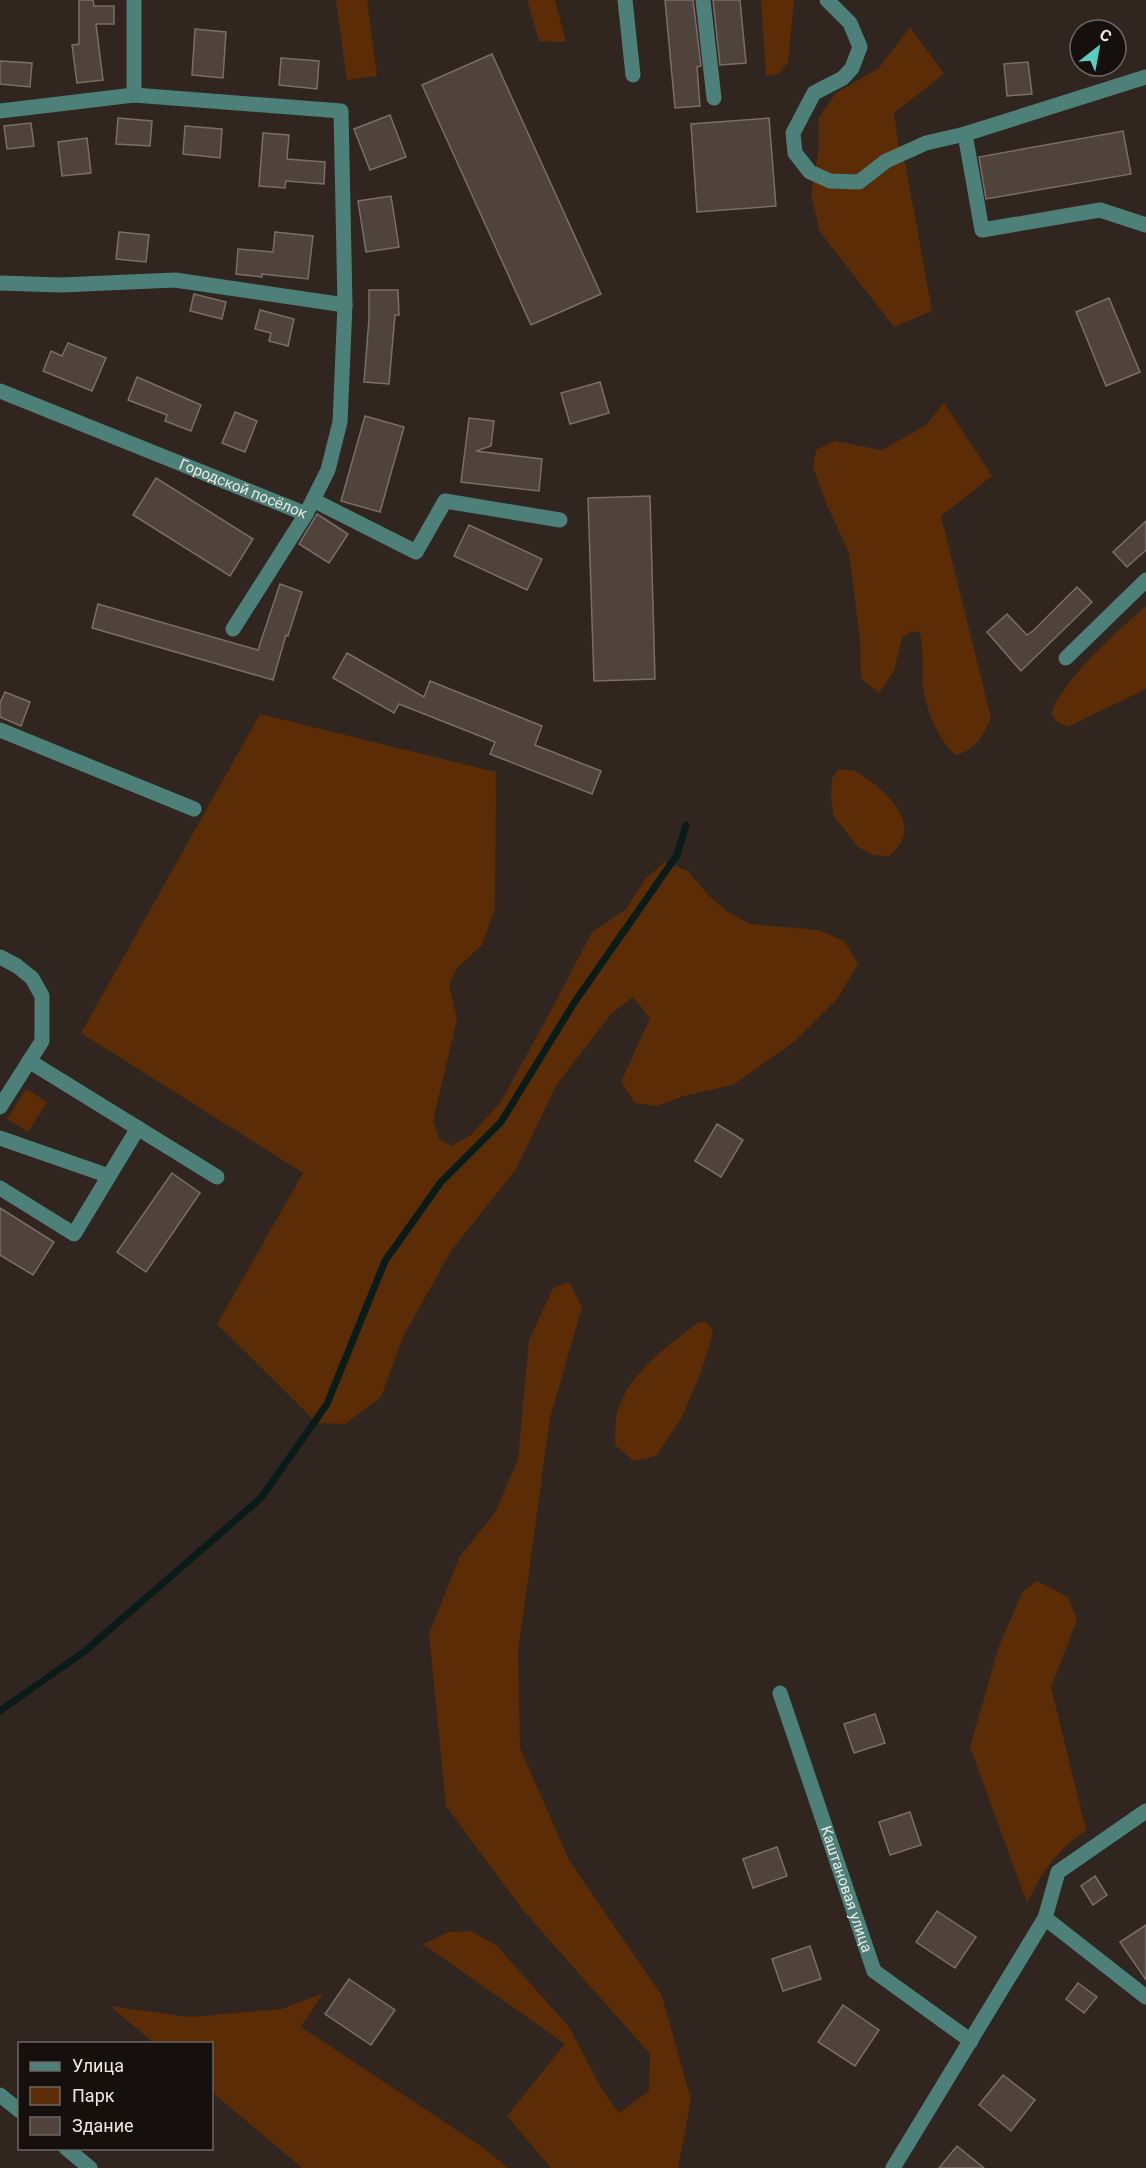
<svg xmlns="http://www.w3.org/2000/svg" width="1146" height="2168" viewBox="0 0 1146 2168" font-family="Roboto,sans-serif">
<style>
.green{fill:#5b2c05}
.lines{fill:none;stroke-linecap:round;stroke-linejoin:round}
.stream{stroke:#091c1a;stroke-width:7}
.building{fill:#4f433c;stroke:#7b6e66;stroke-width:1.5}
.minor{stroke:#4c8079;stroke-width:15}
.labels{text-anchor:middle;stroke-width:4.5;stroke-linejoin:round;paint-order:stroke}
.street-label{font-size:15px;fill:#efe8e3;stroke:#15100d}
</style>
<rect width="100%" height="100%" fill="#30261f"/>
<g class="green">
<path d="M336,0h31l10,76 -30,4z"/>
<path d="M527,0h28l11,42 -27,-1z"/>
<path d="M761,0h33l-6,62 -8,11 -14,3z"/>
<path d="M910,27l34,47 -50,39 4,29 8,25 26,144 -38,16 -74,-95 -9,-38 8,-46v-30l17,-25 43,-25z"/>
<path d="M944,403l48,73 -51,40 50,202c-7,17 -16,32 -35,37 -17,-13 -32,-49 -33,-71 -1,-17 1,-33 -3,-51l-8,-2 -10,7 -8,33 -15,22 -18,-14 -1,-39 -11,-87 -22,-48 -14,-38 3,-17 18,-9 48,9 44,-25z"/>
<path d="M1146,606v83l-79,38 -11,-6 -5,-8c16,-38 64,-80 95,-107z"/>
<path d="M260,714l236,58 -1,137 -13,36 -25,23 -8,17 8,34 -24,102 6,18 12,7 20,-11 29,-32 48,-87 44,-84 34,-23 20,-31 19,-16 23,9 20,24 20,17 22,12 68,6 26,11 14,23 -21,35 -42,42 -62,44 -49,11 -27,10 -22,-3 -14,-21 29,-64 -17,-21 -22,17 -54,70 -41,85 -65,82 -48,86 -22,60 -36,27 -28,-1 -100,-99 86,-151 -222,-140z"/>
<path d="M839,769c6,1 14,1 19,4 28,16 69,55 31,83l-16,-1 -15,-8 -25,-32 -2,-21 1,-16z"/>
<path d="M26,1089l21,13 -19,30 -21,-13z"/>
<path d="M569,1282l13,25 -32,111 -32,234 2,96 49,112 93,136 29,104 -13,68h-127l-44,-52 58,-72 -142,-100 26,-12 21,-1 26,14 73,82 32,61 18,25 30,-22 1,-37 -128,-145 -76,-103 -17,-172 31,-78 35,-43 23,-54 11,-119 24,-52z"/>
<path d="M699,1322h6l5,4 3,8 -14,43 -17,40 -26,39 -22,5 -19,-16c1,-11 -1,-26 3,-36 14,-39 50,-63 81,-87z"/>
<path d="M1037,1581l31,16 9,23 -26,67 35,143c-32,24 -41,37 -59,73l-57,-156 29,-101 24,-55z"/>
<path d="M323,1993l-22,34 181,120 26,21h-206l-90,-76v-48l-58,-1 -44,-37 80,11 92,-8z"/>
</g>
<g class="lines">
<path class="stream" d="M0,1711l85,-60 176,-153 66,-94 58,-143 56,-79 60,-60 73,-119 103,-148 9,-30"/>
</g>
<g class="building">
<path d="M79,0h14l1,6h20v18h-18l7,56 -26,3 -5,-38 7,-1z"/>
<path d="M665,0h28l8,66 -4,1 3,39 -25,2z"/>
<path d="M713,0h27l6,63 -26,2z"/>
<path d="M195,29l31,3 -3,46 -31,-3z"/>
<path d="M492,54l109,240 -70,31 -109,-240z"/>
<path d="M281,58l38,3 -2,28 -38,-4z"/>
<path d="M0,61l32,2 -2,24 -30,-3z"/>
<path d="M1028,62l4,32 -25,2 -3,-32z"/>
<path d="M390,115l16,42 -36,13 -16,-41z"/>
<path d="M118,118l34,3 -2,25 -34,-2z"/>
<path d="M769,118l7,88 -79,6 -6,-88z"/>
<path d="M31,123l3,23 -27,3 -3,-23z"/>
<path d="M185,126l37,3 -2,29 -37,-4z"/>
<path d="M1123,131l8,43 -145,25 -7,-42z"/>
<path d="M263,133l26,2 -2,24 38,3 -1,22 -38,-3 -1,7 -26,-2z"/>
<path d="M87,138l4,35 -29,3 -4,-34z"/>
<path d="M391,196l8,51 -33,5 -8,-51z"/>
<path d="M119,232l30,3 -3,27 -30,-3z"/>
<path d="M275,232l38,4 -5,43 -46,-5v3l-26,-3 2,-25 35,3z"/>
<path d="M369,290h29l1,25h-4l-6,69 -25,-2 5,-63z"/>
<path d="M194,294l32,8 -4,17 -32,-8z"/>
<path d="M1109,298l31,74 -34,14 -30,-74z"/>
<path d="M260,310l34,9 -6,27 -19,-5 2,-8 -16,-4z"/>
<path d="M68,343l38,15 -14,33 -49,-20 8,-20 11,5z"/>
<path d="M137,377l64,28 -10,26 -26,-10 2,-6 -39,-15z"/>
<path d="M600,382l9,31 -39,11 -9,-31z"/>
<path d="M235,412l22,9 -12,31 -23,-9z"/>
<path d="M365,416l39,11 -24,85 -39,-11z"/>
<path d="M469,418l25,3 -3,25 -15,5 66,8 -3,32 -78,-9z"/>
<path d="M156,478l97,61 -23,37 -97,-61z"/>
<path d="M650,496l5,183 -61,2 -6,-183z"/>
<path d="M317,514l31,20 -19,29 -30,-19z"/>
<path d="M1146,521v29l-19,17 -14,-15z"/>
<path d="M469,525l73,34 -15,31 -73,-34z"/>
<path d="M280,584l22,8 -14,44 -2,-1 -13,45 -181,-52 6,-24 160,46z"/>
<path d="M1077,587l15,15 -71,69 -34,-39 20,-18 20,21 7,-5z"/>
<path d="M347,653l77,44 6,-16 112,45 -7,19 66,26 -9,23 -102,-40 5,-12 -96,-38 -5,9 -61,-35z"/>
<path d="M5,692l25,10 -9,24 -21,-9v-14z"/>
<path d="M717,1124l26,16 -22,37 -26,-16z"/>
<path d="M172,1173l28,20 -54,79 -29,-20z"/>
<path d="M0,1208l54,34 -21,33 -33,-20z"/>
<path d="M875,1714l10,29 -31,10 -10,-29z"/>
<path d="M910,1812l11,33 -31,10 -11,-33z"/>
<path d="M777,1847l10,29 -34,12 -10,-29z"/>
<path d="M1095,1876l12,19 -14,10 -12,-19z"/>
<path d="M937,1911l39,26 -21,31 -39,-26z"/>
<path d="M1146,1925v55l-26,-38z"/>
<path d="M810,1946l11,33 -38,12 -11,-32z"/>
<path d="M349,1979l46,31 -24,35 -46,-31z"/>
<path d="M1078,1983l19,14 -13,16 -18,-14z"/>
<path d="M843,2005l36,25 -24,36 -37,-24z"/>
<path d="M1003,2075l32,25 -24,31 -32,-26z"/>
<path d="M957,2146l27,22h-45z"/>
</g>
<g class="lines">
<g class="minor">
<path d="M134,0v95"/>
<path d="M625,0l8,75"/>
<path d="M703,0l11,98"/>
<path d="M827,0l23,23 10,24 -8,21 -9,10 -29,15 -21,40 2,20 15,19 20,9 29,1 27,-21 40,-18 39,-9 181,-57"/>
<path d="M0,111l134,-16 207,16 4,194 -5,117 -12,48 -22,44 -73,115"/>
<path d="M965,134l17,96 118,-20 46,15"/>
<path d="M0,283l61,2 114,-5 170,25"/>
<path id="s1" d="M0,391l306,123"/>
<path d="M313,500l103,52 29,-51 115,19"/>
<path d="M1066,658l80,-78"/>
<path d="M0,730l194,79"/>
<path d="M0,957l17,9 15,12 10,18v45l-42,66"/>
<path d="M29,1061l188,116"/>
<path d="M0,1138l109,38"/>
<path d="M0,1188l74,46 64,-106"/>
<path id="s2" d="M780,1693l94,278 97,70"/>
<path d="M1146,1811l-88,61 -13,46 101,79"/>
<path d="M0,2095l20,16"/>
<path d="M66,2148l24,20"/>
<path d="M893,2168l152,-250"/>
</g>
</g>
<g class="labels">
<g class="street-label">
<text dy="5" stroke="none"><textPath href="#s1" startOffset="262">Городской посёлок</textPath></text>
<text dy="5" stroke="none"><textPath href="#s2" startOffset="207">Каштановая улица</textPath></text>
</g>
</g>
<rect x="18" y="2042" width="195" height="108" fill="#15100d" stroke="#6c6663" stroke-width="1.5"/>
<rect x="30" y="2062" width="30" height="9" fill="#4c8079" stroke="#6c6663" stroke-width="1.5"/>
<text x="72" y="2072" font-size="18" fill="#efe8e3">Улица</text>
<rect x="30" y="2087" width="30" height="18" fill="#5b2c05" stroke="#6c6663" stroke-width="1.5"/>
<text x="72" y="2102" font-size="18" fill="#efe8e3">Парк</text>
<rect x="30" y="2117" width="30" height="18" fill="#4f433c" stroke="#6c6663" stroke-width="1.5"/>
<text x="72" y="2132" font-size="18" fill="#efe8e3">Здание</text>
<g transform="translate(1098 48) rotate(31)"><circle r="28" fill="#15100d" stroke="#6c6663" stroke-width="1.5"/>
<path d="M0-4.5L10 22L0 15L-10 22Z" fill="#58cec1"/>
<text y="-9" font-size="16" font-weight="bold" text-anchor="middle" fill="#efe8e3">С</text>
</g>
</svg>
